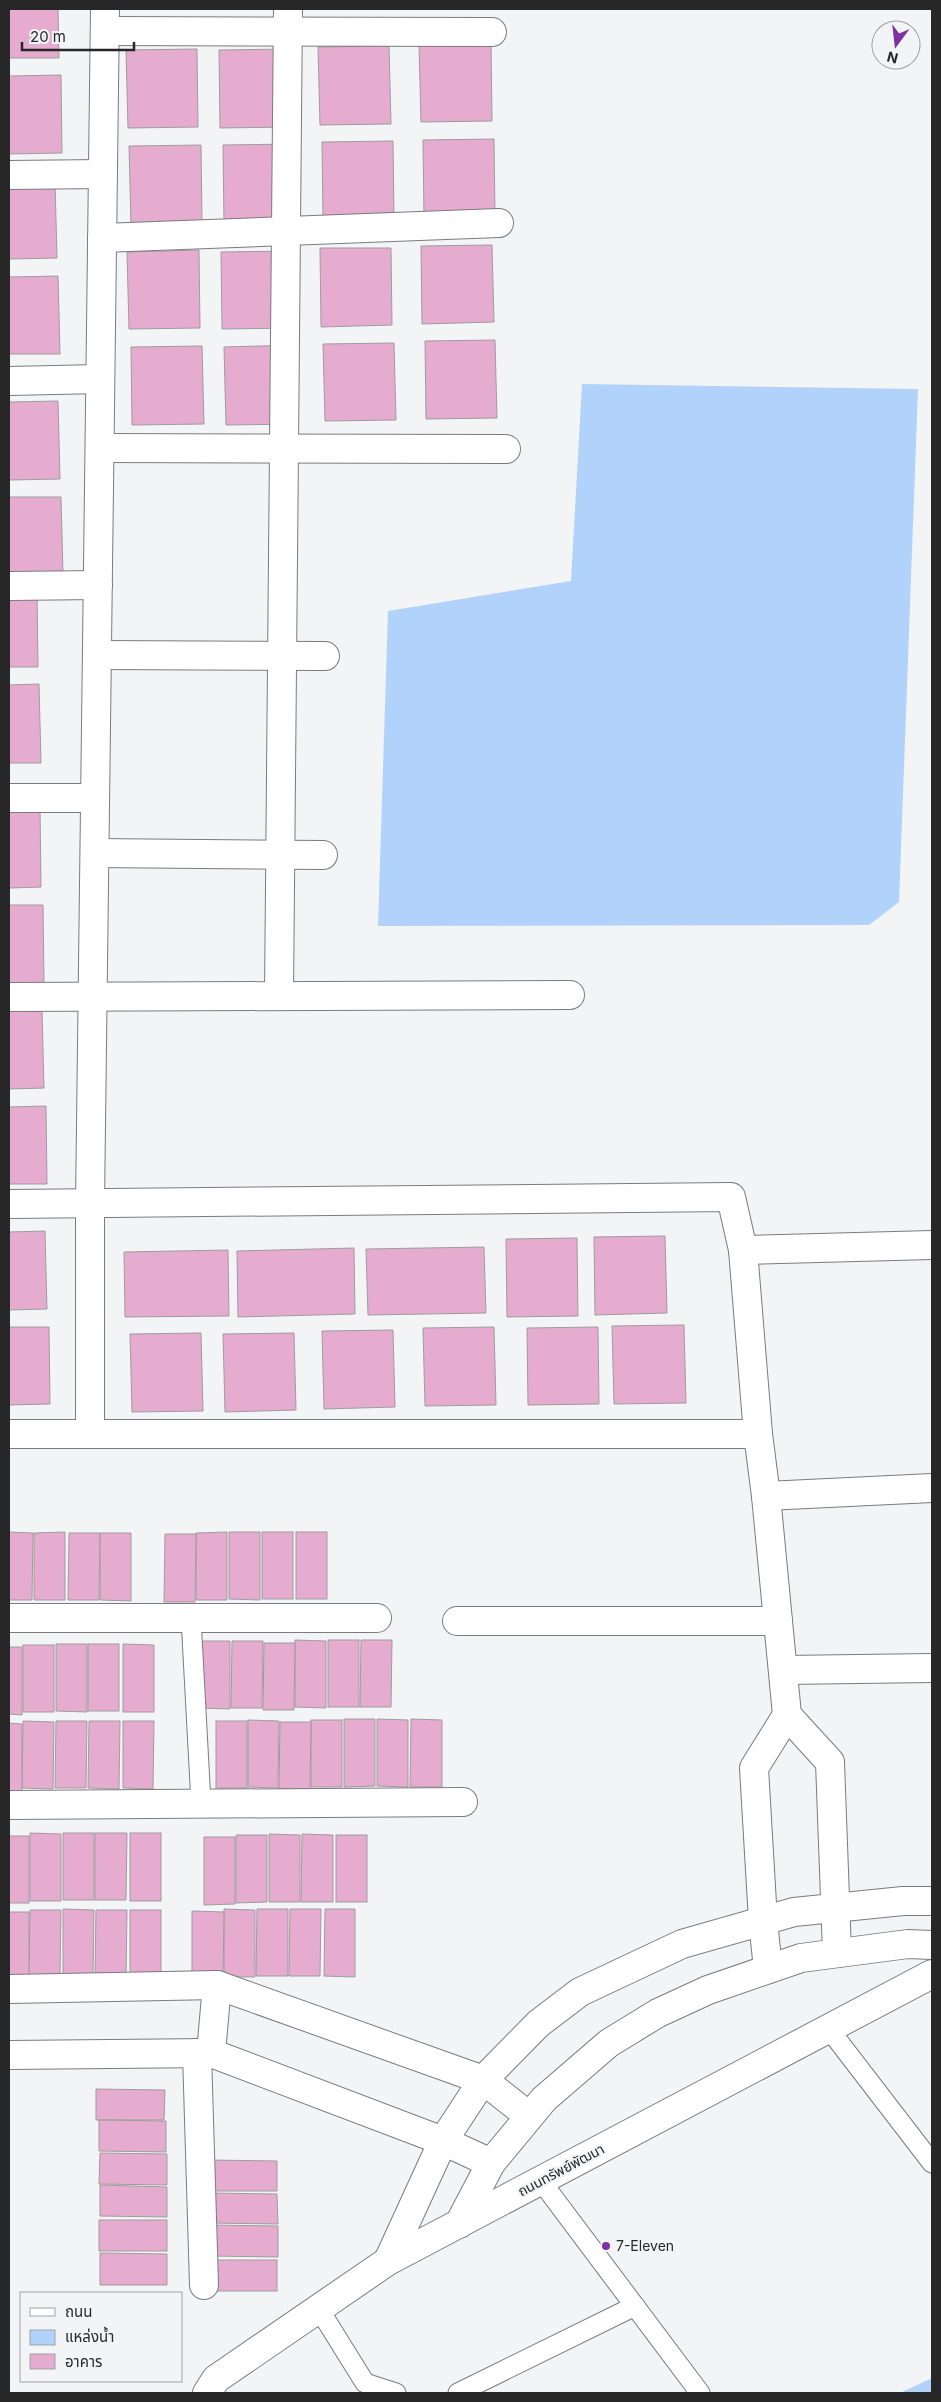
<svg xmlns="http://www.w3.org/2000/svg" width="941" height="2402" viewBox="0 0 941 2402" font-family="Inter,'Noto Sans Thai',sans-serif">
<style>
.water{fill:#b1d2fa}
.building{fill:#e6acd0;stroke:#9e9c9d}
.lines{fill:none;stroke-linecap:round;stroke-linejoin:round}
.lane-casing{stroke:#7b7b7d;stroke-width:21}
.street-casing{stroke:#7b7b7d;stroke-width:30}
.secondary-casing{stroke:#7b7b7d;stroke-width:30}
.lane{stroke:#fff;stroke-width:19}
.street{stroke:#fff;stroke-width:28}
.secondary{stroke:#fff;stroke-width:28}
.poi-dot{fill:#7e31a2;stroke:#f3f4f6;stroke-width:2}
.labels{text-anchor:middle;stroke-width:4.5;stroke-linejoin:round;paint-order:stroke}
.street-label{font-size:14px;fill:#272728;stroke:#f3f4f6}
.poi-label{font-size:14px;fill:#272728;stroke:#f3f4f6;text-anchor:start}
</style>
<rect width="100%" height="100%" fill="#f3f4f6"/>
<g class="water">
<path d="M582,384l336,5 -19,513 -30,23 -491,1 10,-315 183,-30z"/>
<path d="M932,2378v15h-32z"/>
</g>
<g class="building">
<path d="M9,9h49l1,49h-50z"/>
<path d="M491,43l1,78 -71,1 -2,-77z"/>
<path d="M389,46l2,78 -71,1 -2,-78z"/>
<path d="M197,49l1,78 -70,1 -2,-78z"/>
<path d="M290,49l1,78 -71,1 -1,-78z"/>
<path d="M61,75l1,78 -53,1v-78z"/>
<path d="M494,139l1,78 -71,1 -1,-78z"/>
<path d="M393,141l1,78 -71,1 -1,-78z"/>
<path d="M294,144l1,78 -71,1 -1,-78z"/>
<path d="M201,145l1,77 -71,2 -2,-78z"/>
<path d="M9,181h46l2,77 -48,1z"/>
<path d="M492,245l2,77 -72,2 -1,-78z"/>
<path d="M320,248h71l1,77 -71,2z"/>
<path d="M199,250l1,78 -71,1 -2,-77z"/>
<path d="M292,251l1,77 -71,1 -1,-77z"/>
<path d="M58,276l2,78h-51v-77z"/>
<path d="M495,340l2,78 -71,1 -1,-78z"/>
<path d="M394,343l2,77 -71,1 -2,-77z"/>
<path d="M295,345l2,79 -71,1 -2,-78z"/>
<path d="M202,346l2,78 -72,1 -1,-78z"/>
<path d="M58,401l2,78 -51,1v-78z"/>
<path d="M9,497h52l2,77 -54,1z"/>
<path d="M37,589l1,78h-29v-77z"/>
<path d="M39,684l2,79h-32v-78z"/>
<path d="M40,809l1,78 -32,1v-78z"/>
<path d="M9,905h34l1,78h-35z"/>
<path d="M9,1011h33l2,77 -35,1z"/>
<path d="M46,1106l1,78h-38v-77z"/>
<path d="M45,1231l2,78 -38,1v-78z"/>
<path d="M665,1236l2,77 -72,2 -1,-78z"/>
<path d="M577,1238l1,78 -71,1 -1,-78z"/>
<path d="M484,1247l2,66 -118,2 -2,-66z"/>
<path d="M354,1248l1,66 -117,3 -1,-66z"/>
<path d="M228,1250l1,66 -104,1 -1,-65z"/>
<path d="M684,1325l2,78 -72,1 -2,-78z"/>
<path d="M9,1327h40l1,77 -41,1z"/>
<path d="M494,1327l2,78 -71,1 -2,-78z"/>
<path d="M598,1327l1,77 -71,1 -1,-77z"/>
<path d="M393,1330l2,77 -71,2 -2,-78z"/>
<path d="M201,1333l2,78 -71,1 -2,-78z"/>
<path d="M294,1333l2,77 -71,2 -2,-78z"/>
<path d="M9,1532l24,1 -1,67h-23z"/>
<path d="M65,1532v68h-31v-67z"/>
<path d="M227,1532v68h-31v-67z"/>
<path d="M229,1532h31v68l-31,-1z"/>
<rect x="262" y="1532" width="31" height="67"/>
<rect x="296" y="1532" width="31" height="67"/>
<path d="M69,1533h31l-1,67h-31z"/>
<path d="M100,1533h31v68l-31,-1z"/>
<path d="M165,1534h31l-1,68h-31z"/>
<path d="M295,1640l31,1v67l-31,-1z"/>
<rect x="328" y="1640" width="31" height="67"/>
<path d="M361,1640h31l-1,67h-31z"/>
<path d="M199,1641h31v68l-31,-1z"/>
<path d="M232,1641h31l-1,67h-31z"/>
<path d="M264,1643h31l-1,67h-31z"/>
<path d="M56,1644h31v68l-31,-1z"/>
<rect x="88" y="1644" width="31" height="67"/>
<path d="M123,1644l31,1v67h-31z"/>
<rect x="23" y="1645" width="31" height="67"/>
<path d="M9,1647h13v68l-13,-1z"/>
<path d="M344,1719h31v67l-31,1z"/>
<path d="M377,1719l31,1v67l-31,-1z"/>
<path d="M411,1719l31,1v67h-32z"/>
<path d="M248,1720l31,1 -1,67 -30,-1z"/>
<rect x="311" y="1720" width="31" height="67"/>
<path d="M23,1721l31,1 -1,67 -31,-1z"/>
<path d="M56,1721h31l-1,67h-31z"/>
<path d="M89,1721h31l-1,68 -31,-1z"/>
<path d="M123,1721h31l-1,68 -30,-1z"/>
<rect x="216" y="1721" width="31" height="67"/>
<path d="M280,1722h31l-1,67h-31z"/>
<path d="M9,1723l13,1v67h-13z"/>
<path d="M30,1833l31,1v67h-31z"/>
<rect x="63" y="1833" width="31" height="67"/>
<path d="M95,1833h32l-1,67h-31z"/>
<rect x="130" y="1833" width="31" height="68"/>
<path d="M269,1834l31,1v67h-31z"/>
<path d="M302,1834l31,1v67h-32z"/>
<path d="M236,1835h31v67l-31,1z"/>
<rect x="336" y="1835" width="31" height="67"/>
<rect x="9" y="1836" width="20" height="67"/>
<path d="M204,1837h31v67l-31,1z"/>
<path d="M63,1909l31,1 -1,67h-30z"/>
<path d="M224,1909l31,1v67h-31z"/>
<path d="M257,1909h31v67h-32z"/>
<path d="M290,1909h31l-1,67h-31z"/>
<path d="M325,1909h30v68l-31,-1z"/>
<path d="M30,1910h31l-1,67h-31z"/>
<path d="M96,1910h31l-1,67h-31z"/>
<rect x="130" y="1910" width="31" height="67"/>
<path d="M192,1911l32,1 -1,67 -31,-1z"/>
<rect x="9" y="1912" width="20" height="67"/>
<path d="M96,2089l69,1 -1,30h-68z"/>
<path d="M99,2120l67,1v31l-67,-1z"/>
<path d="M100,2153l67,1v31l-68,-1z"/>
<path d="M209,2160l68,1v30h-68z"/>
<path d="M100,2185l67,2v30l-67,-1z"/>
<path d="M210,2193l67,1 1,30 -68,-1z"/>
<rect x="99" y="2220" width="68" height="31"/>
<path d="M210,2225l68,1v31l-68,-1z"/>
<path d="M100,2253l67,1v31h-67z"/>
<rect x="210" y="2260" width="67" height="31"/>
</g>
<g class="lines">
<defs>
<g id="lane">
<path d="M191,1618l10,185"/>
<path d="M829,2029l103,134"/>
<path d="M541,2181l159,212"/>
<path d="M319,2309l46,74 31,10"/>
<path d="M458,2393l177,-87"/>
</g>
<g id="street">
<path d="M105,31l387,1"/>
<path d="M9,175l94,-1"/>
<path d="M102,238l397,-15"/>
<path d="M9,381l91,-2"/>
<path d="M100,448l406,1"/>
<path d="M9,586l89,-1"/>
<path d="M97,655l228,1"/>
<path d="M9,798h86"/>
<path d="M95,853l228,2"/>
<path d="M279,995l9,-986"/>
<path d="M9,997l561,-2"/>
<path d="M9,1204l722,-7 12,53 15,184 8,62 21,219"/>
<path d="M743,1250l189,-5"/>
<path d="M9,1434h749"/>
<path d="M90,1434v-230l15,-1195"/>
<path d="M766,1496l166,-8"/>
<path d="M9,1618h368"/>
<path d="M457,1621h321"/>
<path d="M783,1670l149,-2"/>
<path d="M9,1805l454,-3"/>
<path d="M768,1969l-5,-48 -9,-153 33,-53 43,47 7,191"/>
<path d="M9,1989l208,-4 266,95 46,36"/>
<path d="M197,2053l7,232"/>
<path d="M211,2053l6,-68"/>
<path d="M9,2055l202,-2 232,88 48,22"/>
<path d="M459,2224l32,-61 53,-64 65,-56 49,-30 50,-23 93,-32 107,-14 24,1"/>
<path d="M388,2261l55,-120 40,-61 55,-56 42,-32 102,-48 112,-32 109,-11h29"/>
</g>
<path id="secondary" d="M207,2393l9,-14 172,-118 544,-287"/>
</defs>
<use href="#lane" class="lane-casing"/>
<use href="#street" class="street-casing"/>
<use href="#secondary" class="secondary-casing"/>
<use href="#lane" class="lane"/>
<use href="#street" class="street"/>
<use href="#secondary" class="secondary"/>
</g>
<circle class="poi-dot" cx="606" cy="2246" r="5"/>
<g class="labels">
<g class="street-label">
<text transform="translate(561 2170) rotate(-28)" y="5">ถนนทรัพย์พัฒนา</text>
</g>
<g class="poi-label">
<text x="616" y="2251">7-Eleven</text>
</g>
</g>
<rect width="941" height="2402" fill="none" stroke="#272728" stroke-width="20"/>
<rect x="20" y="2292" width="162" height="90" fill="#f3f4f6" stroke="#a1a2a4"/>
<rect x="30" y="2308" width="25" height="8" fill="#ffffff" stroke="#a1a2a4"/>
<text x="65" y="2317" font-size="15" fill="#272728">ถนน</text>
<rect x="30" y="2330" width="25" height="15" fill="#b1d2fa" stroke="#a1a2a4"/>
<text x="65" y="2342" font-size="15" fill="#272728">แหล่งน้ำ</text>
<rect x="30" y="2354" width="25" height="15" fill="#e6acd0" stroke="#a1a2a4"/>
<text x="65" y="2367" font-size="15" fill="#272728">อาคาร</text>
<g transform="translate(896 45) rotate(195)"><circle r="24" fill="#f3f4f6" stroke="#a1a2a4"/>
<path d="M0-4L9 19L0 12L-9 19Z" fill="#7e31a2"/>
<text y="-8" font-size="14" font-weight="bold" text-anchor="middle" fill="#272728">N</text>
</g>
<path d="M22 42v8h112v-8" fill="none" stroke="#272728" stroke-width="2.5"/>
<text x="30" y="42" font-size="15" fill="#272728" stroke="#f3f4f6" stroke-width="4" paint-order="stroke">20 m</text>
</svg>
